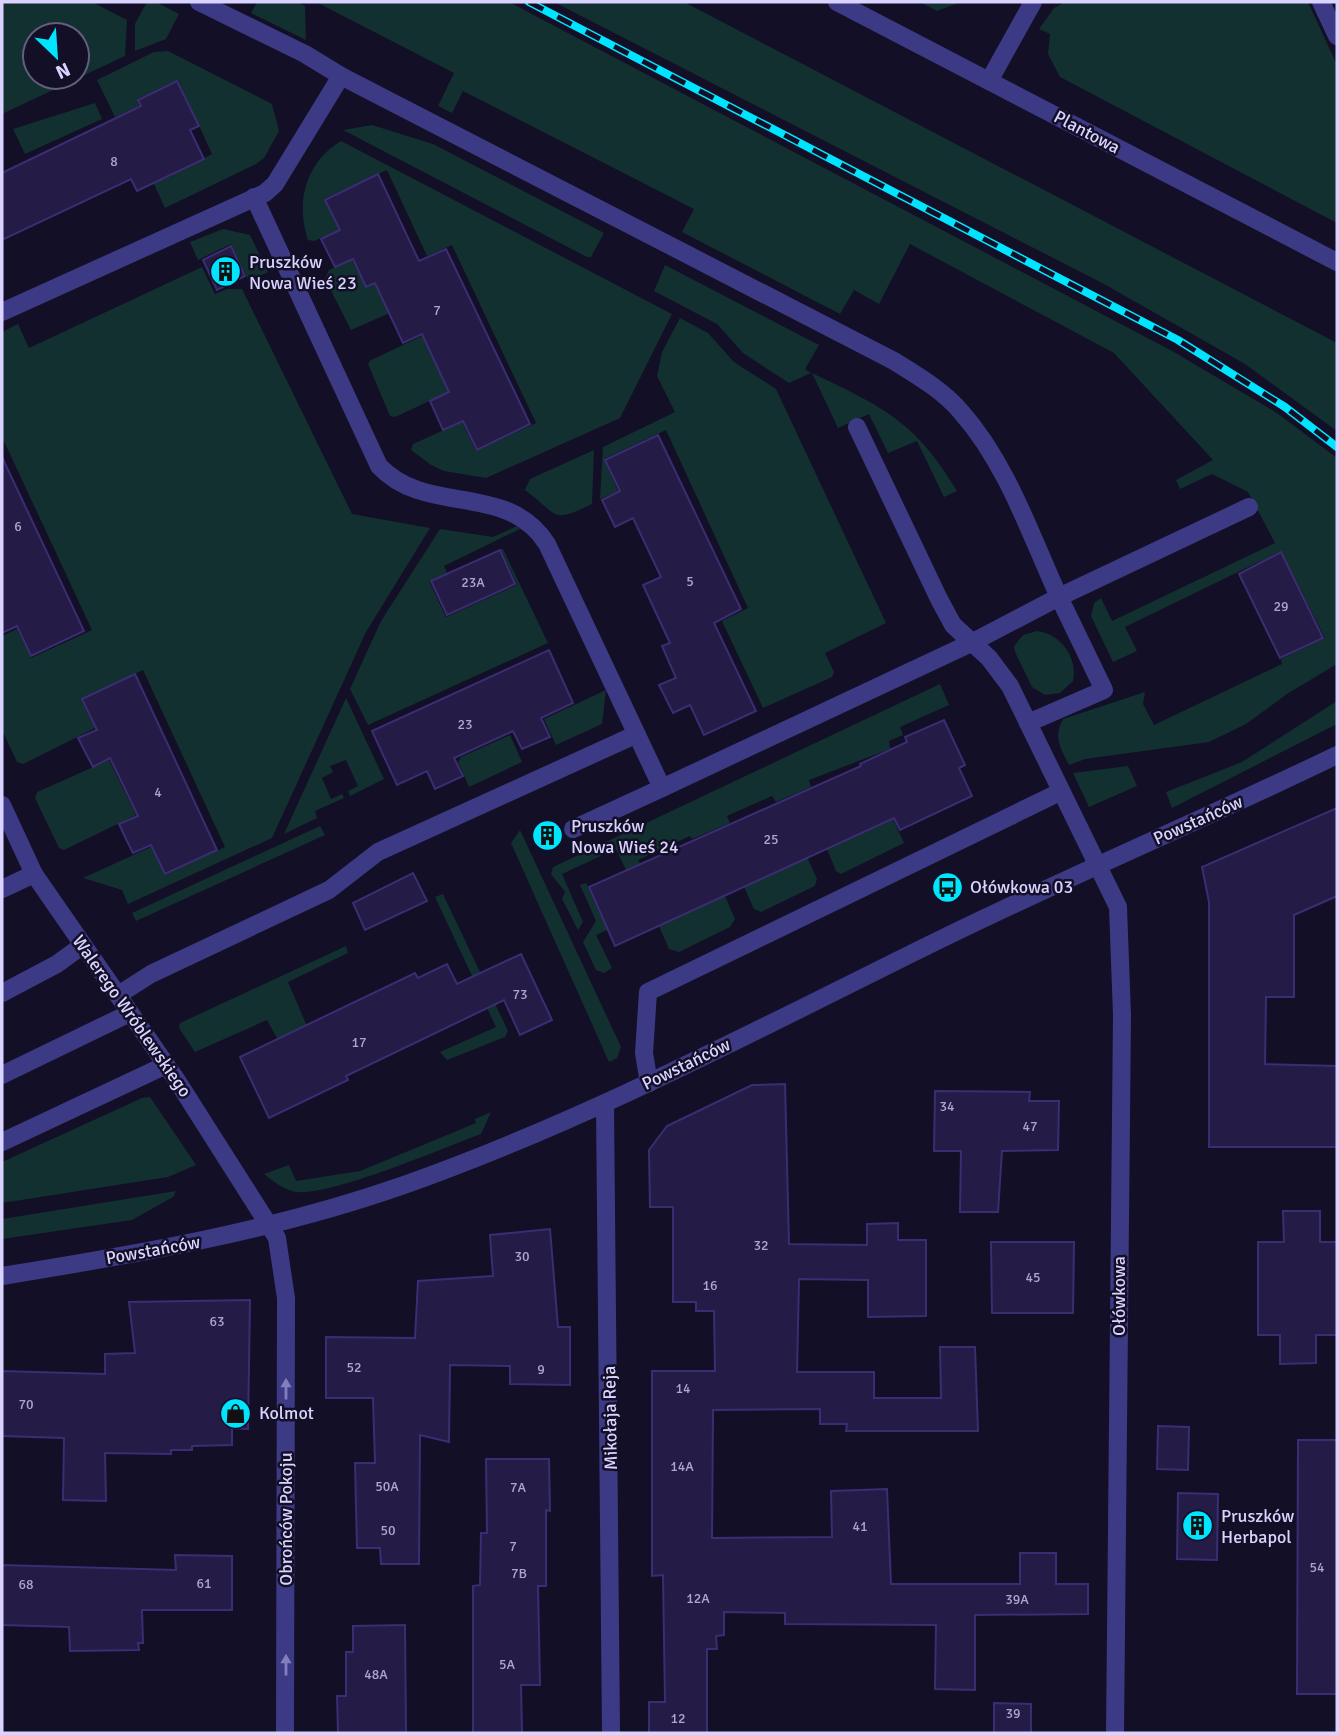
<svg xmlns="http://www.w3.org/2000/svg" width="1339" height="1735" viewBox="0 0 1339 1735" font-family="Signika,sans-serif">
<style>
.green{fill:#12302f;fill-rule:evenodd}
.building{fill:#241b47;stroke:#3b2d73;stroke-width:2}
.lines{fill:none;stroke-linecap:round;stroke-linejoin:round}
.minor{stroke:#3d3a85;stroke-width:18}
.rail-casing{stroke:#00e5ff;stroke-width:8}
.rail{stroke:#130f26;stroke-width:5;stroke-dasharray:16;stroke-linecap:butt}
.oneway{fill:#837fbc}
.labels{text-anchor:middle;stroke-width:5;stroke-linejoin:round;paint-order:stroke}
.number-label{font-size:14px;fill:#aca6d1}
.street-label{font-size:18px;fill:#d9d4ff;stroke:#130f26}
.poi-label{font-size:18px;fill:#d9d4ff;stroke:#130f26;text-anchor:start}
</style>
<rect width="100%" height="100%" fill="#130f26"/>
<g class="green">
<path d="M2,2h90l35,18 -2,36 -123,58zM35,35h42v42h-42z"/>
<path d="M147,2h9l23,12 -13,25 -31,12v-27z"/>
<path d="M257,2h39l9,4 1,34 -55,-27z"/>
<path d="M316,2h193l665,350 103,61 60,45v206l-50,30 -41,30 -37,18 -124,17 -16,6c-9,-18 -16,-28 -6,-46l82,-27 -2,12 11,21 128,-61 -1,-5 44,-21 -44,-87 -156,76 12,24 -24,11 -22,-46 3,-13 7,-5 11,23 163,-78 -27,-51 -36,-18 -32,15 -4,-9 37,-20 -99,-107 -204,-109 -31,60 -25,-14 -14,24 -158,-82 12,-23 -231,-118 -11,22 -14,-7 16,-33z"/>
<path d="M554,2h130l653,341v88l-92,-67 -141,-80z"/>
<path d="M920,2h41l-24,9z"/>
<path d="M1065,2h243l29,63v158l-277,-146 -12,-23 2,-20 -11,-5 15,-21z"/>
<path d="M168,51l104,53 7,27 -15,27 -8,6 -91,44 -17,-37 9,-4 6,13 49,-26 -34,-74 -41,19 2,7 -24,11 -18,-37 57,-28z"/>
<path d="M95,103l7,16 -77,35 -12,-25z"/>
<path d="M372,125l61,19 171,89 -13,24h-4l-244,-127z"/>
<path d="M341,141l331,173 -52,104 -134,60 -42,-7 -13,-6 -20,-15 2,-6 49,-22 14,29 60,-28 -84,-178 -25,11 -40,-86 -63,29 15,31 -25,11 -6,-1c-13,-38 -2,-78 33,-99z"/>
<path d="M223,229l27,6 18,37 -19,9 -18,-37 -33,16 -8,-18z"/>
<path d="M352,260l14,28 27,-12 15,29 -57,25 -26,-51 4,-9z"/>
<path d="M665,265l154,80 -14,24 6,4 -22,10 -46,-30 -26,-29 -63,-33z"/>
<path d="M202,267l13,27 12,-5h15l110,225 78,14 -64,104 -94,206 -144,66 -6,-14 -39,-12 68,-31 14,28 60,-28 -82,-177 -62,29 14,29 -72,36 -6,-2 -15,-32v-94l15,-7 14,29 61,-28 -90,-193v-105l16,-8 11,24z"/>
<path d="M680,318l28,15 26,29 42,27 110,234 -61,30 9,19 -2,5 -69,31 -41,-87 26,-13 -82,-178 -62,29 14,32 -18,8 3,-52 72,-35 -18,-36 5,-24z"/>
<path d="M422,336l27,56 -54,25 -5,-1 -22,-52 3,-4z"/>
<path d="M812,373c71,34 103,48 145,118l-13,6 -27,-56 -29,12 -19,-39 -31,14z"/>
<path d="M594,450l-2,54c-42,20 -32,12 -67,-14l5,-11z"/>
<path d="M517,526l3,3 -76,37 3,7 -18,8 17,36 71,-32 -16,-36h2l45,94 -180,82 -18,-36 31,-68 59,-92 53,8z"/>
<path d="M1037,631c24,3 41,27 36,50l-13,12 -15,2 -13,-8 -17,-35 -1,-6 9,-11z"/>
<path d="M940,684l9,21 -49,22 3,8 -14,6 1,8 -81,31 2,7 -35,15 -4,-6 -45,20 3,7 -38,16 -2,-3 -52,24 2,4 -14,6 -10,-21 -54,25 21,48 -5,8 -16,-31 3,-7 -14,-18 2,-7z"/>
<path d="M606,690l-4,34 -46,21 -12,-26z"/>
<path d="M346,698l38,81 -34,17 -2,-5 10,-5 -12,-26 -16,6 3,6 -11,6 9,21 11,-5 2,4 -29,13 2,7 -33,16z"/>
<path d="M1337,701v23l-165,84 -6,-16 76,-30z"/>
<path d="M510,735l12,27 -53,25 -11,-25 3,-5z"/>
<path d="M109,760l27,55 -72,35 -5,-2 -24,-50 2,-6z"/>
<path d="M1128,766l9,20 -48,21 -16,-34z"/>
<path d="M893,819l11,24 -63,31 -5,-3 -9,-22z"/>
<path d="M320,826l5,9 -189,86 -4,-8z"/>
<path d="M520,830l101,217 -4,11 -8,4 -98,-219z"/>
<path d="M807,857l10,22 -2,7 -54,26 -7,-3 -10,-22z"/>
<path d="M586,883l21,47 -11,5 16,33 -8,5 -8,-3 -13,-28 13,-21 -16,-36z"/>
<path d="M443,894l65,137 -3,6 -58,23 -7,-8 56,-25 -61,-130z"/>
<path d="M725,896l10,23 -5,8 -51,25 -10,-3 -10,-23z"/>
<path d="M346,946l2,7 -60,29 19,44 -29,14 -11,-20 -72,32 -16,-24 1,-5z"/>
<path d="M150,1097l46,68 -28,12 -166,26v-41l140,-64z"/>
<path d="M491,1112l-10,22c-38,14 -149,62 -185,58 -12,-2 -23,-11 -32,-18l25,-9 7,16 64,-10 116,-48 -1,-4z"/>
<path d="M176,1191l-3,6 -41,23 -130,19v-20z"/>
</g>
<g class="building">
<path d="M177,81l22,45 -9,4 14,29 -67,32 -6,-12 -129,61v-67l139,-67 -3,-6z"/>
<path d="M378,174l41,87 27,-12 84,175 -53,26 -14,-29 -20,9 -13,-29 19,-9 -27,-58 -19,9 -28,-60 -9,4 -13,-28 -18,8 -14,-28 19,-9 -15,-30z"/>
<path d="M231,246l14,30 -28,14 -14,-30z"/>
<path d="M658,435l83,174 -27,14 42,88 -52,24 -14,-30 -17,8 -14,-28 17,-7 -14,-32 8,-3 -27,-58 18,-8 -28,-59 -18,9 -13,-27 18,-9 -15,-31z"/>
<path d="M2,457l82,174 -53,25 -14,-30 -15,7z"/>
<path d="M500,550l15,34 -68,31 -16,-34z"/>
<path d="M1281,552l42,86 -43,20 -41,-84z"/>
<path d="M549,650l24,53 -32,15 9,19 -28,12 -9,-18 -59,27 9,18 -28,13 -8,-18 -30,14 -25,-54z"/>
<path d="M135,674l82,176 -52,24 -14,-29 -18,8 -7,-14 -7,-15 19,-8 -28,-58 -17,9 -15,-29 19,-8 -15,-31z"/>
<path d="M944,720l21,45 -6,3 13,28 -72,34 -6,-12 -279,128 -26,-59 272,-121 -1,-2 47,-22 -2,-5z"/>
<path d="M1337,808v88l-43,19v82h-28l-1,67 72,2v81h-128v-245l-7,-35z"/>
<path d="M413,873l14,28 -62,29 -12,-27z"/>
<path d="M521,954l31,66 -32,15 -16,-35 -158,76 2,4 -79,38 -29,-61 175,-84 3,5 29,-14 10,20z"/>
<path d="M785,1084l4,160 78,1v-21l31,-1v17h28v76l-58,1v-37l-69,-1 -2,93h77v26h67l-1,-51h35l3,84h-132l1,-7h-27v-15l-107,1 -1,128 120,-1 -1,-46 56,-2 4,95h129v-31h36v31h32v30l-113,1v75l-40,-1 1,-64 -151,-1v-11l-61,-1v23l-8,1 1,13h-10v84h-58v-31h16l-2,-127 -11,1v-205h63l-1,-60h-18v-9h-23v-95h-23l-1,-57 18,-24 85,-41z"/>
<path d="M935,1091l95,1 -1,9h30l-1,49 -56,1 -4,61h-38l1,-61h-27z"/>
<path d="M1283,1211h37v31h17v93h-21v28l-36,1v-29h-22v-93h26z"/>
<path d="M550,1229l8,98h12v58l-60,-1v-18l-60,-1 -1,77 -29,-7 -1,129h-38l-1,-16h-23l-2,-85h20l-2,-65h-47v-61l89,1 3,-57 75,-5 -3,-41z"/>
<path d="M991,1242h83l-1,71h-81z"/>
<path d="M250,1300l-2,129 -16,-1v17l-40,1v4h-21v4l-66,-1 1,48 -43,-1 1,-62 -62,-2v-65l103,3v-20l30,-1 -6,-51z"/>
<path d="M1158,1426l31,1 -1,43 -31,-1z"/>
<path d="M1298,1440h39v254h-40z"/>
<path d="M486,1459h63l1,52 -4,-1v76h-8l2,99h-19l1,48h-49v-147l7,-1 1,-52h6z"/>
<path d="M1178,1493l40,1 -1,66 -40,-1z"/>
<path d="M175,1555l57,1v54h-90l1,33h-5l1,7 -69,1 -1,-24 -67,-2v-60l174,5z"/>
<path d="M405,1625l1,108h-68l-1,-37h9v-44h7v-26z"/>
<path d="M994,1703l37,1v29h-37z"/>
</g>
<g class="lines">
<g class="minor">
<path d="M199,2l106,52 36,22 553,285c24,15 50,30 68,52 45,51 69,123 97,184l-88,46 -309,145 -115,-244c-40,-63 -120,-27 -168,-78l-125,-269"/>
<path d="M837,2l500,260"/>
<path d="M1321,2l16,34"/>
<path d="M989,81l44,-79"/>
<path d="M2,312l263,-119 10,-9 66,-108"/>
<path d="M857,427l82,172 14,26 36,33 21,28 108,221 4,108 -7,718"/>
<path d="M1028,723l76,-33 -45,-93 190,-90"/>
<path d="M2,805l32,69 142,205 101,159 9,60 -1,435"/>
<path d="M573,829l89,-41"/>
<path d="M2,889l32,-15"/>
<path d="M2,993l55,-29 26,-19"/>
<path d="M118,995l33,-21 178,-84 49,-38 257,-117"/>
<path d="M2,1075l128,-62"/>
<path d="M649,1083l-5,-30 4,-61 412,-200"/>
<path d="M605,1104l6,629"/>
<path d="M2,1142l164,-77"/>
<path d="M2,1276c136,-22 271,-45 402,-91 184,-65 358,-158 533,-244 132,-65 268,-122 400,-186"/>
</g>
<defs>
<path id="rail" d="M529,2l649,338 107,67 52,40"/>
</defs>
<use href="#rail" class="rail-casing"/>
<use href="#rail" class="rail"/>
</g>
<defs><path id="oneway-solid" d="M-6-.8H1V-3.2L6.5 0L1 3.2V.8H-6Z" transform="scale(1.75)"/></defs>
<g class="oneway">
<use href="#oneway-solid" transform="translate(286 1389) rotate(-90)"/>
<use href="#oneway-solid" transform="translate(286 1665) rotate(-90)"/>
</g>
<defs>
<symbol id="building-disc" viewBox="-11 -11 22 22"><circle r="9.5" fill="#00e5ff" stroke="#130f26"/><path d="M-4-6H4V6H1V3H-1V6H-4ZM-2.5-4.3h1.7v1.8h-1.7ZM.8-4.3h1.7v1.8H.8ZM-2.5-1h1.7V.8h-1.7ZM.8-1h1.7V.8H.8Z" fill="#111"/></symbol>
<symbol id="bus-disc" viewBox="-11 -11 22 22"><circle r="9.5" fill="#00e5ff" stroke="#130f26"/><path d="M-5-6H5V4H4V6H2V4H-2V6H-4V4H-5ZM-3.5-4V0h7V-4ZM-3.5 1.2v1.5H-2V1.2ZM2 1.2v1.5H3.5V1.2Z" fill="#111"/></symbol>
<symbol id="shop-disc" viewBox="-11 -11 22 22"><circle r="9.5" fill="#00e5ff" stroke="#130f26"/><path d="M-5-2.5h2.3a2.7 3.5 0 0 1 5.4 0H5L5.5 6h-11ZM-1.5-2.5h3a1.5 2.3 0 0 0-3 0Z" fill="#111"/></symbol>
</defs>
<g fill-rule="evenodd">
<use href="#building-disc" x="208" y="254" width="35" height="35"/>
<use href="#building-disc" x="530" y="818" width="35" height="35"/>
<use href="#bus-disc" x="930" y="870" width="35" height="35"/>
<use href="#shop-disc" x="218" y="1396" width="35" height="35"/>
<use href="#building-disc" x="1180" y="1508" width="35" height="35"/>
</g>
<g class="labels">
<g class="number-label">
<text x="114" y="166">8</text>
<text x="437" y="315">7</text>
<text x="18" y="531">6</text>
<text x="690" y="586">5</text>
<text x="473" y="587">23A</text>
<text x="1281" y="611">29</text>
<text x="465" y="729">23</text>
<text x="158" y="797">4</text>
<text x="771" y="844">25</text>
<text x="520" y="999">73</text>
<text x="359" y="1047">17</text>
<text x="947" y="1111">34</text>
<text x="1030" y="1131">47</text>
<text x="761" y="1250">32</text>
<text x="522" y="1261">30</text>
<text x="1033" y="1282">45</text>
<text x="710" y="1290">16</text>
<text x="217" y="1326">63</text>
<text x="354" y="1372">52</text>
<text x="541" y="1374">9</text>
<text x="683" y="1393">14</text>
<text x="26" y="1409">70</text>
<text x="682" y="1471">14A</text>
<text x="387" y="1491">50A</text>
<text x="518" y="1492">7A</text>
<text x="860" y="1531">41</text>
<text x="388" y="1535">50</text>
<text x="513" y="1551">7</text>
<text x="1317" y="1572">54</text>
<text x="519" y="1578">7B</text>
<text x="204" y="1588">61</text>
<text x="26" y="1589">68</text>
<text x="698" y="1603">12A</text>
<text x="1017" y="1604">39A</text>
<text x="507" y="1669">5A</text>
<text x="376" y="1679">48A</text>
<text x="1013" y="1718">39</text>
<text x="678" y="1723">12</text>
</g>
<g class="street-label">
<text transform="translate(1087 132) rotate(28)" y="6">Plantowa</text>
<text transform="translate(1198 820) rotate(-24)" y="6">Powstańców</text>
<text transform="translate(132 1016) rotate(55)" y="6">Walerego Wróblewskiego</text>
<text transform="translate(686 1064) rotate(-26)" y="6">Powstańców</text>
<text transform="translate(153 1250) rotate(-10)" y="6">Powstańców</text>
<text transform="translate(1119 1296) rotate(-90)" y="6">Ołówkowa</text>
<text transform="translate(610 1418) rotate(-91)" y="6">Mikołaja Reja</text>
<text transform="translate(286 1519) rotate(-90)" y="6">Obrońców Pokoju</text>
</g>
<g class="poi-label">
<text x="249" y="268">Pruszków<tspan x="249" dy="21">Nowa Wieś 23</tspan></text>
<text x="571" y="832">Pruszków<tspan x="571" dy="21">Nowa Wieś 24</tspan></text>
<text x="970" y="893">Ołówkowa 03</text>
<text x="259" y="1419">Kolmot</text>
<text x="1221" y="1522">Pruszków<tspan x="1221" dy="21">Herbapol</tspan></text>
</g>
</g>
<rect width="1339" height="1735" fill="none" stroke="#d9d4ff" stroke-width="7"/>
<g transform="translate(56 56) rotate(155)"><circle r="33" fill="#130f26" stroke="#625e7d" stroke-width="2"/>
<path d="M0-5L12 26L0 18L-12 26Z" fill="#00e5ff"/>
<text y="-10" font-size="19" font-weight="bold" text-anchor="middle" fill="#d9d4ff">N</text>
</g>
</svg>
